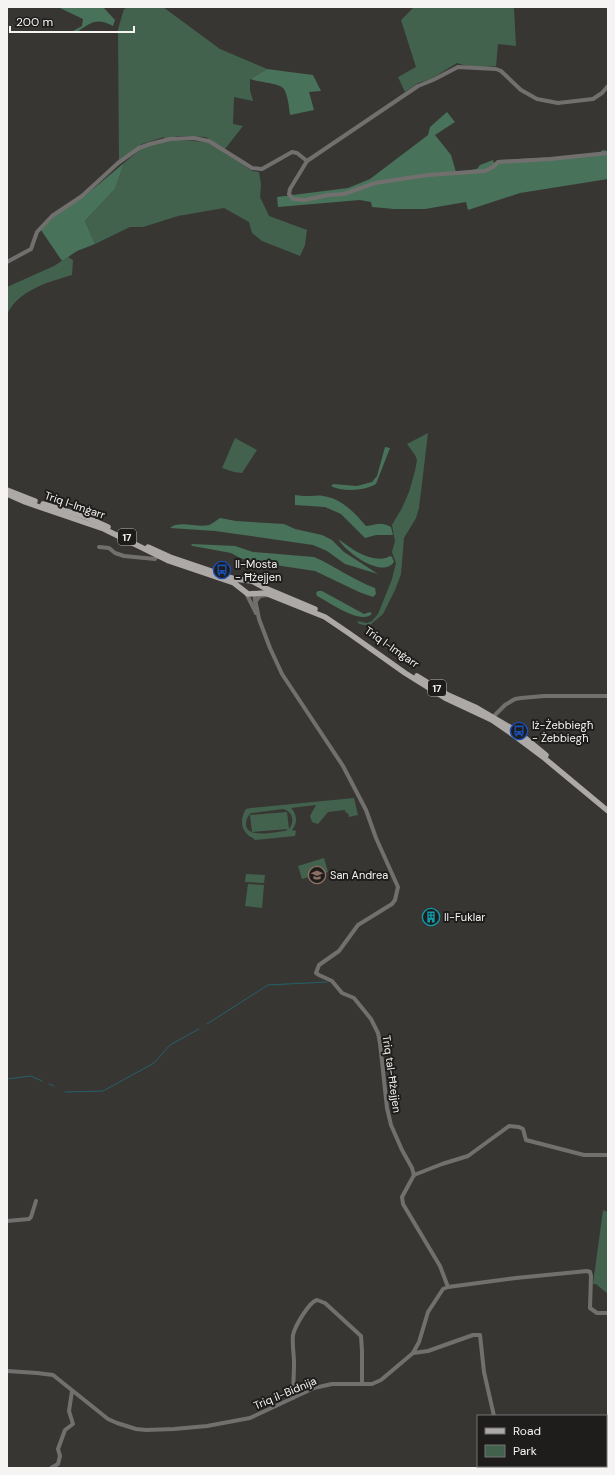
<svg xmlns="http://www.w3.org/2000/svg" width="615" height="1475" viewBox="0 0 615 1475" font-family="'DM Sans',sans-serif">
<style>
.green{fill:#42624e;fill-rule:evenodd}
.forest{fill:#487259}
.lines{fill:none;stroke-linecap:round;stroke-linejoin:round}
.stream{stroke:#246069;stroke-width:1}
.minor{stroke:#72706f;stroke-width:4}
.major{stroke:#aca9a7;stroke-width:5.5}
.labels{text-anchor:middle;stroke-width:4;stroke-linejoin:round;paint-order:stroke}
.shield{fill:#1e1d1c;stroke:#b4b4b2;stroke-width:1}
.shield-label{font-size:10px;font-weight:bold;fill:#f5f4f2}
.street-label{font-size:11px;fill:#f5f4f2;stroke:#1e1d1c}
.poi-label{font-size:11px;fill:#f5f4f2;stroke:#1e1d1c;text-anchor:start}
</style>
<rect width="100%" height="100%" fill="#383633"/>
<g class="green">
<path d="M129,7h34l57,42 47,20 -17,10v11l3,11 -19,-4 -1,27 10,2 -18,23 -19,-12 -28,-1 -14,3v-2l-22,7 -23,17 -1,-132 6,-20z"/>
<path d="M414,7h101l-1,1 2,38 -18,-2 -2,22c-12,1 -27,2 -39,-3l-26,16 -13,4 -13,9 -7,-15 18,-10 -15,-47z"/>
<path d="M176,140l33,2 43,29 7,1 2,12 -1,13 9,19 38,14 -2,15 -5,11 -38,-15 -10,-8 -3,-11 -25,-14 -46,8 -35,11h-13l-35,17 -10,-23 30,-32 9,-26 18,-15 19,-6z"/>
<path d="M68,257l5,3 -1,15c-24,7 -53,15 -65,39v-27l47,-21z"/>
<path d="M428,433l-9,75 -3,10 -12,20 -3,36 -6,16 -12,24 -14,12 -10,-2 -2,-3 10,2 5,-2 6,-7 14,-35 4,-16 -4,-11 3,-11 -3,-16 10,-17 7,-16 6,-21 2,-11 -2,-5 -8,-11z"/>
<path d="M235,438l22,12 -15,23 -8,-1 -12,-4z"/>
<path d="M354,798l4,17 -9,2 -1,-4h-2l-1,-3 -17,2 -10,12 -6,-2 -2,-6 6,-11 -25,3c6,6 7,15 1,22l4,1 -1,5 -40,4c-2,-3 -6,-3 -8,-6 -7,-7 -6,-17 -1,-25l5,-1zM283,809c10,3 12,12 6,20l-2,-17 -37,3 2,17 36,-3 -3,2c-10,1 -39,8 -39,-7 0,-5 2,-8 5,-11z"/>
<path d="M324,858l4,14 -26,7 -4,-13z"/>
<path d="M246,874l19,1 -1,8 -19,-1z"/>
<path d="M248,884l16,1 -2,23 -17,-2z"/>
<path d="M603,1210l5,2v82l-12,-10h-3z"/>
<path d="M546,1466h41l-5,2h-28l-1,-1z"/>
</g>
<g class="forest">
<path d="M61,7h42l12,13 -2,6c-17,-9 -23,-3 -37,7l-3,-2 9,-5 1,-7 -23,-11z"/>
<path d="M267,69l46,6 8,16 -12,1 5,18 -24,5c-1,-8 -2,-19 -6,-26 -4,-6 -26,-7 -34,-10z"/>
<path d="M447,112l8,10 -20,13 16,20 5,17 21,-3 3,-4 13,-5 1,4 4,-4 60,-3 41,-4 4,-3 5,1v28l-88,14 -52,17 -2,-8 -41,7h-31l-22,-2 -1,-5 -11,-2 -82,7 -1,-10 71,-9 22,-9 58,-44 2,-8z"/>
<path d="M124,163l-9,26 -30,32 10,23 -18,7 -15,10 -21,-31 12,-15 34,-21z"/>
<path d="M385,447l5,1 -14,36c-11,7 -34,8 -45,2l2,-2 24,2 15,-4 5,-6z"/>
<path d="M295,495c5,1 11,1 16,1 4,0 8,-1 12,0 18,2 32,17 43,30 10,-1 14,-5 25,1l2,8h-17l-11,3 -24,-24 -16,-7 -30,-2z"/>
<path d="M220,518l16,3 48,3 11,5 27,6 10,5 12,12 34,22 -33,-10 -18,-13 -14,-6 -98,-14 -45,-3c8,-8 28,0 39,-3 3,-1 8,-5 11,-7z"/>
<path d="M338,539c5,3 8,6 13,9 9,7 29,15 39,8l2,1 2,5c-10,14 -35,-2 -45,-11 -4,-3 -8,-8 -11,-12z"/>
<path d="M192,544l43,2 18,6 61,5c21,9 39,23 61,31l1,6 -3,3 -14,-5 -44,-21 -60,-9 -15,-4 -9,-5 -38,-7 -2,-1z"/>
<path d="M318,591h4l42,23 6,-2 2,2c-12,11 -43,-12 -55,-18l-1,-3z"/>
</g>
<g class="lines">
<g class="stream">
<path d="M207,1024l61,-39 59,-3"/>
<path d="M7,1079l24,-3 11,5"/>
<path d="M49,1084l5,2"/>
<path d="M65,1092l38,-1 51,-28 16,-18 29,-16"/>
</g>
<g class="minor">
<path d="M608,86l-6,7 -9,6 -35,4 -21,-4 -16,-9 -20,-19 -5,-2 -38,-2 -25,13 -15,6 -111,75 -17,28 -1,5 4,5 12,1 23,-5 16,-1 31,-11 53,-8 57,-4 8,-4 5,-5 52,-3 58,-6"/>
<path d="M7,262l24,-13 6,-17 15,-16 30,-20 36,-33 21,-15 11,-4 20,-5 24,-1 15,3 43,27 10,1 30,-17 5,1 10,8"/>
<path d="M99,547l10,1 6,5 9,3 31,3 2,-3"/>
<path d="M246,593l10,20"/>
<path d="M254,594l5,25 11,29 12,26 61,92 23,44 10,28 22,49 -3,13 -3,4 -34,21 -19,26 -20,14 -3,8 3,2 13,6 10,12 12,5 17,21 7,14 2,10 7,65 4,17 11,25 10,18 2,7"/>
<path d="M255,602l5,-6 8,-1"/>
<path d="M493,717l12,-12 10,-6 6,-1 23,-2h64"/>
<path d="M414,1175l28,-11 26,-8 41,-30 10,1 4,2 3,11 58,15h24"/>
<path d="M414,1175l-12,22 1,7 37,62 8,21"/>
<path d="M7,1221l22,-2 2,-2 5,-16"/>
<path d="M413,1353l15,-2 45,-16h7l4,37 10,44"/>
<path d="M7,1371l30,2 16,2 55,44 9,4 19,6 10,1 28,-1 33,-3 43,-8 64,-30 18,-4h40l9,-4 32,-27 6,-11 9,-30 15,-23 5,-2 68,-9 71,-7 3,1 1,4 -1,32 7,5h11"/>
<path d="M293,1398c0,-12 1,-23 1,-35 0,-9 -2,-19 -1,-28 2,-9 16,-33 24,-35l8,3 36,33 1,15v32"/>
<path d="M517,1466v2"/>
<path d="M51,1468l7,-4 2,-8 -2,-7 7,-19 8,-6 -4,-13 3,-20"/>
</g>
<g class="major">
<path d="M7,490l28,11"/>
<path d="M7,494l18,8 79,27 65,32 65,22 14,11 17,-1 60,24 25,17 55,39 40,25 47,22 23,16 28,21 65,54"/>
<path d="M43,504l43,13 22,10"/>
<path d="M148,547l22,10 65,22 17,2 13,7 50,21"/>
<path d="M417,676l31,19 27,12 43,25 28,23"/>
</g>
</g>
<defs>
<symbol id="bus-ring" viewBox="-11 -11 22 22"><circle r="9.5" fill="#1e1d1c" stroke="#1a4fb4" stroke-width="1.5"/><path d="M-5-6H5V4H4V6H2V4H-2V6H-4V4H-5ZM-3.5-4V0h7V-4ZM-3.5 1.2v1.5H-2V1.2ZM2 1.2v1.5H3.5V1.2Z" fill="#1a4fb4"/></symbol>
<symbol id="school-ring" viewBox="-11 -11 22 22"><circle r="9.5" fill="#1e1d1c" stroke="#8d6e63" stroke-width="1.5"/><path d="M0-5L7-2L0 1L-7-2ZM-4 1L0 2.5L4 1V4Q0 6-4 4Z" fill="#8d6e63"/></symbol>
<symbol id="building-ring" viewBox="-11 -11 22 22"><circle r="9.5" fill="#1e1d1c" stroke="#0f9aa8" stroke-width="1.5"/><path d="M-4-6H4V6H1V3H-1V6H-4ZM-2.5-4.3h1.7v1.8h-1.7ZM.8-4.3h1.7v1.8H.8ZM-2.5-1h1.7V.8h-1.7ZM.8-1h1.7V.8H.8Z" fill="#0f9aa8"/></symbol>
</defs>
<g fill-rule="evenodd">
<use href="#bus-ring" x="212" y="560" width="20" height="20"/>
<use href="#bus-ring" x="509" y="721" width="20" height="20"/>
<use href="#school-ring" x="307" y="865" width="20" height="20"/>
<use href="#building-ring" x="421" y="907" width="20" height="20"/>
</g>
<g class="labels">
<g class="shield">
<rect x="118" y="529" width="18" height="16" rx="3"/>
<rect x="428" y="680" width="18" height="16" rx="3"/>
</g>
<g class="shield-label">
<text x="127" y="541">17</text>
<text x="437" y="692">17</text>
</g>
<g class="street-label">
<text transform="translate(75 505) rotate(19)" y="4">Triq l-Imġarr</text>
<text transform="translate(392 647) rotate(35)" y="4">Triq l-Imġarr</text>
<text transform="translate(392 1074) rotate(82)" y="4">Triq tal-Ħżejjen</text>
<text transform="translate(285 1393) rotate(-23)" y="4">Triq il-Bidnija</text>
</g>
<g class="poi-label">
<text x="235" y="568">Il-Mosta<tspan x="235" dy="13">- Ħżejjen</tspan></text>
<text x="532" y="729">Iż-Żebbiegħ<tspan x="532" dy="13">- Żebbiegħ</tspan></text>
<text x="330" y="879">San Andrea</text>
<text x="444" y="921">Il-Fuklar</text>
</g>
</g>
<rect width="615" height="1475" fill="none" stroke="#f5f4f2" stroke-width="16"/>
<rect x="477" y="1415" width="130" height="52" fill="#1e1d1c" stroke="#747372"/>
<rect x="485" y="1428" width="20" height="6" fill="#aca9a7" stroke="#747372"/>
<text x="513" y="1435" font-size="12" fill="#f5f4f2">Road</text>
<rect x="485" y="1445" width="20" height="12" fill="#42624e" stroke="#747372"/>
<text x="513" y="1455" font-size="12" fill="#f5f4f2">Park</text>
<path d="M10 26v6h124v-6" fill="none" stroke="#f5f4f2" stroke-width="2"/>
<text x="16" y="26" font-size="12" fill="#f5f4f2" stroke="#1e1d1c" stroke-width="3" paint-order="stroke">200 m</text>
</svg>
